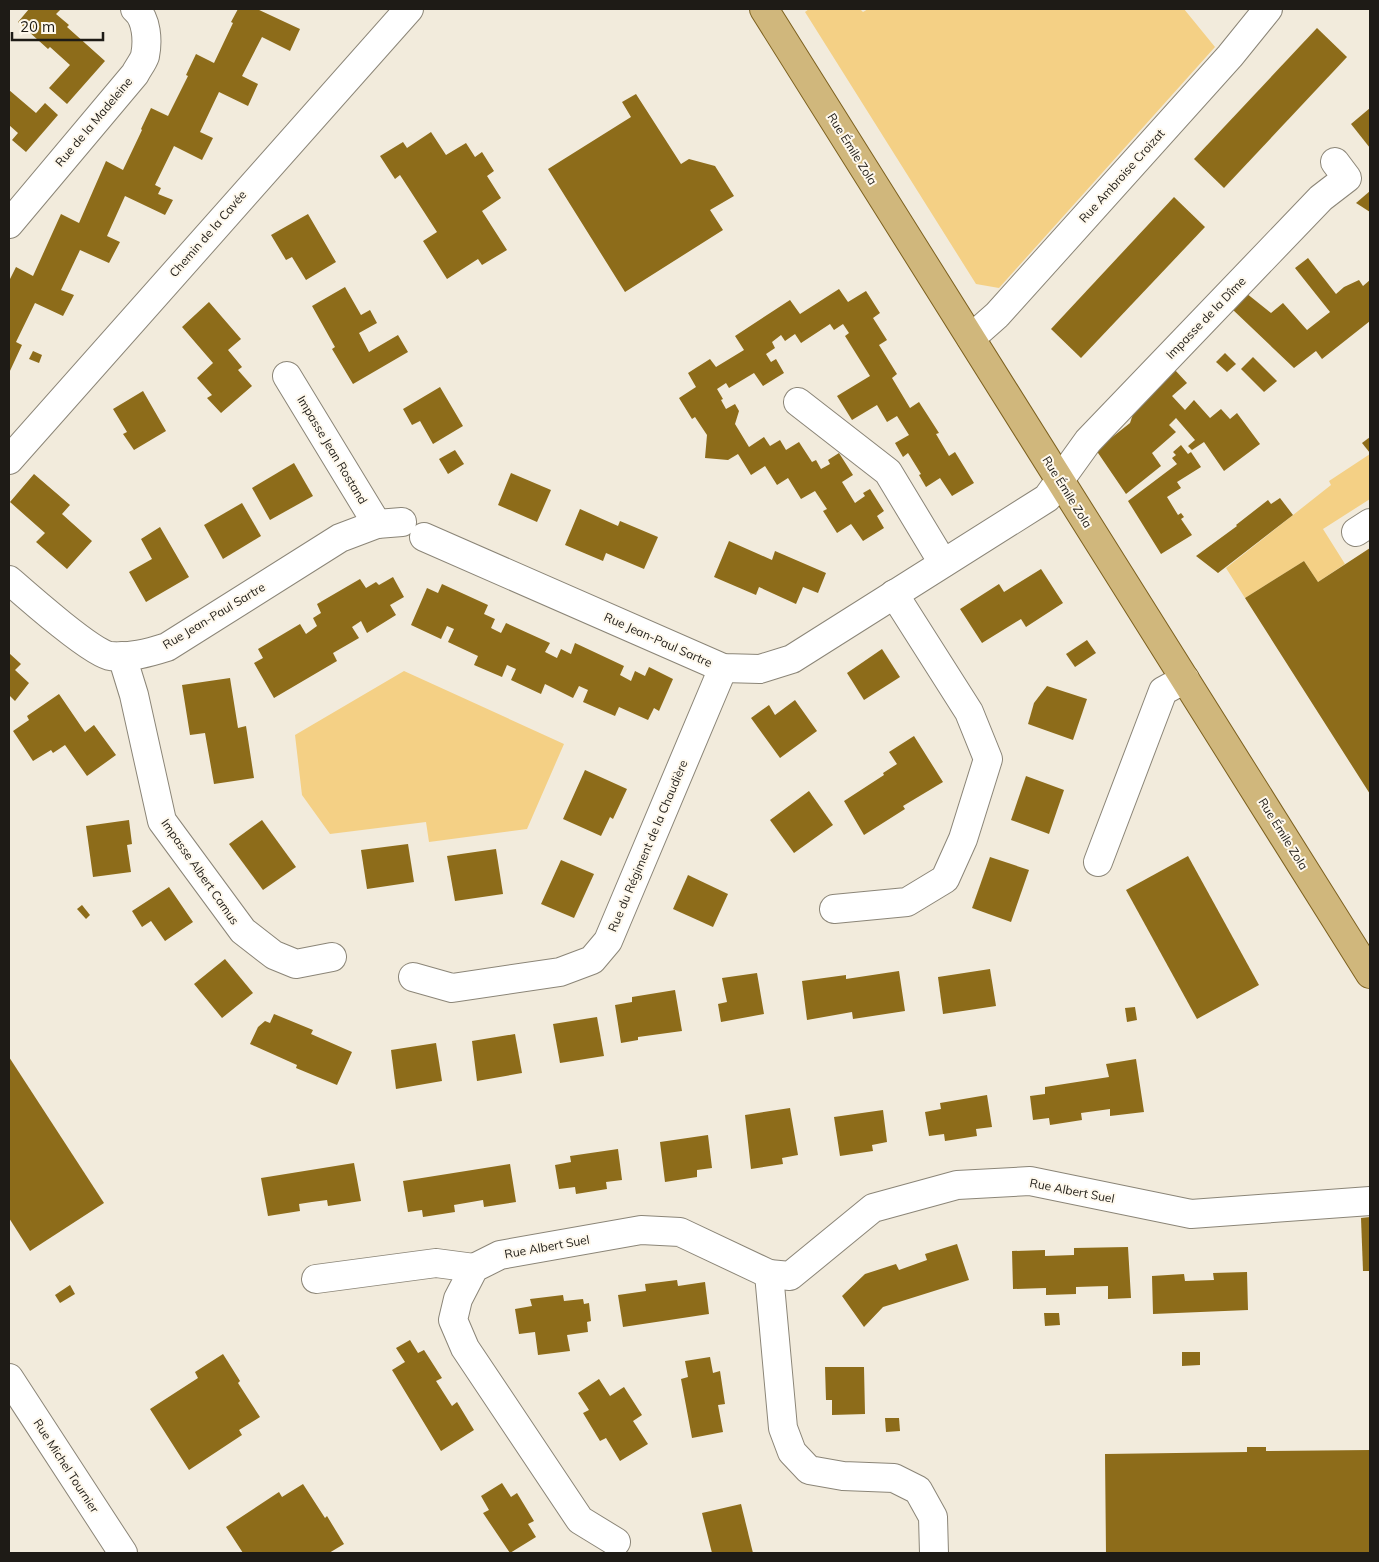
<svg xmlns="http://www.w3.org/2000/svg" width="1379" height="1562" viewBox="0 0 1379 1562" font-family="Mulish,sans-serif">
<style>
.green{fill:#f4d085}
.building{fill:#8d6c1a}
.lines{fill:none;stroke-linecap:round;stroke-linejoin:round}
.minor-casing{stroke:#8b8577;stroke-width:30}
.major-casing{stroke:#7d611f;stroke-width:30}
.minor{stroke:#fff;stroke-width:28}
.major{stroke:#d0b77c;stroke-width:28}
.labels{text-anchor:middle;stroke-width:4;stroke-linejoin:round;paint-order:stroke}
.street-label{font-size:12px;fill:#1e1b16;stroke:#fef8ec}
</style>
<rect width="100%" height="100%" fill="#f2ebdc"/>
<g class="green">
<path d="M809,9h51l3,3 5,-3h316l31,38 -216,241 -23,-4 -171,-272z"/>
<path d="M1370,454v45l-47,30 22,35 -27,18 -14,-21 -59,37 -19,-30 105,-83 -2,-4z"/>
<path d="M404,671l160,73 -37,85 -98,13 -3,-20 -96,12 -28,-39 -7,-60z"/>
</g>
<g class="building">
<path d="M29,9h32l-5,5 13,11 -2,2 38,34 -38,43 -18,-16 21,-23 -20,-18 -2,2 -30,-27z"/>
<path d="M238,9h19l43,20 -10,22 -28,-14 -20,39 16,8 -10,22 -29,-14 -19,40 13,6 -11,22 -28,-14 -19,39 6,3 -3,6 15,6 -8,15 -40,-19 -18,40 13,6 -11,21 -29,-13 -19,40 13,5 -11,21 -28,-13 -19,39 6,3 -13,28v-92l7,-14 17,9 28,-62 18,9 27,-62 17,9 19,-40 -1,-1 10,-21 17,8 20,-40 -2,-1 10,-21 18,9 19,-40 -2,-1z"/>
<path d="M1317,28l30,29 -123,131 -30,-29z"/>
<path d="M9,90l27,23 9,-10 13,12 -32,37 -14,-12 6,-7 -9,-8z"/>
<path d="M636,94l45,70 8,-5 26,7 19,30 -24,14 13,20 -98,62 -77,-123 83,-52 -9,-15z"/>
<path d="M1370,108v40l-19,-24z"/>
<path d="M431,132l15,23 20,-12 9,14 7,-5 12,19 -7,5 14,22 -19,13 25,39 -25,15 -4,-6 -31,20 -24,-38 14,-9 -37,-57 -5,4 -15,-23 23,-14 4,6z"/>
<path d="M1370,191v21l-14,-9z"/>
<path d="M1174,197l31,30 -124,131 -30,-29z"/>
<path d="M308,214l28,48 -30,18 -14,-23 -6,3 -15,-25z"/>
<path d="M1308,258l28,36 8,-7 15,-7 4,6 7,-6v41l-48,38 -6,-8 -22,17 -63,-60 15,-15 25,20 12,-10 24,27 23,-18 -35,-44z"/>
<path d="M345,287l16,28 9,-5 7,13 -18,10 10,19 29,-17 10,17 -55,32 -21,-35 3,-2 -23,-41z"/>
<path d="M839,289l9,13 18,-11 14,22 -7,5 14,22 -8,5 18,29 -5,4 18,30 9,-6 20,31 -3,1 13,22 6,-4 19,31 -22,13 -12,-18 -14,9 -7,-12 2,-1 -13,-21 -5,4 -8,-14 14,-8 -12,-19 -10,6 -10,-17 -25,15 -15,-24 33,-20 -25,-40 4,-3 -6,-9 -9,6 -4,-6 -29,19 -6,-9 -10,7 -4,-6 -9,7 3,6 -9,6 5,8 5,-3 8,14 -21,13 -9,-13 -25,15 -3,-5 -9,6 6,10 -2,1 5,9 9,-5 4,7 -4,13 14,23 15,-10 6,9 10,-6 6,10 13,-8 13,20 4,-2 5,9 9,-5 -2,-4 11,-7 14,22 -11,7 13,21 10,-7 -2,-3 7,-4 14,22 -7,5 7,12 -21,13 -12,-17 -14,9 -14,-22 4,-2 -12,-18 -14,8 -13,-21 -11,7 -12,-19 -14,9 -13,-21 -10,6 -23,-2 2,-23 -12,-18 -3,2 -13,-21 17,-11 -8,-14 22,-14 6,8 28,-17 -9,-14 55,-36 10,14z"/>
<path d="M209,302l32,37 -13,11 14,17 -4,3 14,16 -31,27 -14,-15 5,-3 -15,-17 16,-15 -31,-36z"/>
<path d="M33,351l9,4 -3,8 -10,-4z"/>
<path d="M1225,353l11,11 -9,8 -11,-10z"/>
<path d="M1253,357l24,24 -13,11 -23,-23z"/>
<path d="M1175,370l12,13 -15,13 13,14 9,-10 16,18 11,-9 9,10 7,-6 23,31 -36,27 -20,-29 -12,8 -4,-4 7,-6 -19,-22 -7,7 7,7 -24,21 9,13 -35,28 -30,-44 34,-27 3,-9z"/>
<path d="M440,387l23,39 -30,18 -13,-23 -8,4 -9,-16z"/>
<path d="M143,391l23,40 -32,19 -11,-16 4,-2 -14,-23z"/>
<path d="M1370,437v16l-8,-10z"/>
<path d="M1181,445l7,9 3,-2 10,15 -24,15 4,6 -14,9 11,18 3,-2 3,4 -3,2 11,16 -31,19 -33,-53 49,-37 -5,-6 4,-3 -3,-3z"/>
<path d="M455,450l9,14 -16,10 -9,-15z"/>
<path d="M294,463l19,33 -43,24 -18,-32z"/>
<path d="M511,473l40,17 -14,32 -39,-17z"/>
<path d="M34,474l36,31 -8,9 30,27 -25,28 -31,-27 9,-9 -35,-31z"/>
<path d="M1280,498l13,17 -75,58 -22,-17 41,-30 -1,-1 32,-25 3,4z"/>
<path d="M242,503l19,33 -38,23 -19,-34z"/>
<path d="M580,509l38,17 2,-5 38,16 -14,32 -38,-16 -3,8 -38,-16z"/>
<path d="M160,527l29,50 -43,25 -17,-30 23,-13 -11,-20z"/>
<path d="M729,541l43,19 3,-9 51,22 -8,20 -15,-6 -7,17 -37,-17 -3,8 -42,-18z"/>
<path d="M1370,548v246l-125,-196 59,-37 14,21z"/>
<path d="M1041,569l22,34 -37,24 -5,-8 -39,24 -22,-34 39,-25 5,8z"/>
<path d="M393,577l11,20 -14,8 6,10 -29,18 -6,-12 -9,6 7,11 -26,15 4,8 -63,37 -20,-35 9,-5 -5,-9 42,-25 6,10 11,-8 -4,-8 8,-5 -4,-9 43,-25 6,9 10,-6 3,3z"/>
<path d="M442,584l46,21 -4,9 11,5 -4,9 10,5 5,-10 44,20 -5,9 12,6 4,-9 10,5 4,-11 49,23 -4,9 11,6 4,-10 10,5 4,-9 24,12 -14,32 -5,-3 -6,12 -29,-13 -4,9 -32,-14 5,-12 -9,-4 -6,12 -28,-14 -4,10 -30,-14 5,-11 -9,-4 -5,12 -28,-12 4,-9 -30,-14 6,-13 -7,-3 -6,13 -30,-14 16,-37 11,5z"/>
<path d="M1087,640l9,13 -21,14 -9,-13z"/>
<path d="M882,649l18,28 -36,23 -17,-27z"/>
<path d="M9,653l12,11 -6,6 14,13 -14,18 -6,-6z"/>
<path d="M230,678l8,50 8,-2 8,52 -40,6 -9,-51 -15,2 -8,-50z"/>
<path d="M1047,686l40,13 -14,41 -45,-16 6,-21z"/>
<path d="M59,694l26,38 9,-7 22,30 -29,21 -22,-31 -12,8 -2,-3 -18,11 -20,-30 16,-11 -2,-4z"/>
<path d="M795,700l22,31 -37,27 -29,-40 18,-13 6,10z"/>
<path d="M914,736l29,46 -40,24 2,3 -41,26 -20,-34 40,-26 -1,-2 14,-9 -8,-12z"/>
<path d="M585,770l42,19 -14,30 -3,-2 -9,19 -38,-17z"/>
<path d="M1026,776l38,14 -15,44 -38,-14z"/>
<path d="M809,791l24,34 -39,28 -24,-33z"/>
<path d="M129,820l3,24 -5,1 4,27 -38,5 -7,-51z"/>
<path d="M262,820l34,47 -33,23 -34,-46z"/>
<path d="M408,844l6,38 -47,7 -6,-39z"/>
<path d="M496,849l7,45 -48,7 -8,-45z"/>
<path d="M1188,856l71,129 -62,34 -71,-129z"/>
<path d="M990,857l39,13 -18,52 -39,-14z"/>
<path d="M561,860l33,14 -20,44 -33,-14z"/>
<path d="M688,875l40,19 -15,33 -40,-18z"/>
<path d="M169,887l24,35 -28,19 -14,-20 -9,6 -10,-16z"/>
<path d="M82,905l8,10 -4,4 -9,-10z"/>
<path d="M225,959l28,34 -31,25 -28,-34z"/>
<path d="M990,969l6,37 -53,8 -5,-37z"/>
<path d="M899,971l6,40 -52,8 -1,-7 -45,8 -5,-39 44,-6v4z"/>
<path d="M757,973l7,41 -43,8 -3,-18 9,-2 -5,-24z"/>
<path d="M675,990l7,41 -44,6v3l-17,3 -6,-38 17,-3v-5z"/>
<path d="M1135,1007l2,13 -10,2 -2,-14z"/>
<path d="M274,1014l39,16 -2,4 41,18 -15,33 -41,-17 1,-3 -47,-21 8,-17 7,-6 5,2z"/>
<path d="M597,1017l7,39 -44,7 -7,-39z"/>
<path d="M515,1034l7,39 -45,8 -5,-40z"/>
<path d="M436,1043l6,38 -46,8 -5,-39z"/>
<path d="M9,1057l95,146 -74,48 -21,-33z"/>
<path d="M1136,1059l8,53 -34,4v-7l-29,4 1,7 -32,5 -1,-7 -16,2 -3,-24 15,-2v-7l64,-10 -3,-13z"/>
<path d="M987,1095l5,32 -16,2 1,7 -32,5 -1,-7 -15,2 -4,-24 16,-3 -1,-6z"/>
<path d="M790,1108l8,47 -16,3 1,6 -32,5 -6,-54z"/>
<path d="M883,1110l4,32 -15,3 1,6 -33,5 -6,-39z"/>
<path d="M708,1135l4,33 -15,2v7l-32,5 -5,-40z"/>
<path d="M618,1149l4,31 -16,2 1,7 -31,5 -1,-7 -16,2 -4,-24 16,-3 -1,-6z"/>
<path d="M354,1163l7,38 -33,5 -1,-6 -15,2 -13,2 1,7 -32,5 -7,-38z"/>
<path d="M510,1164l6,38 -32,5 -1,-7 -29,5 1,7 -32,5 -1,-7 -14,2 -5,-31z"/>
<path d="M1370,1217v54h-7l-2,-53z"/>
<path d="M957,1244l12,36 -86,27 -19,20 -22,-31 23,-22 31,-10 3,6 28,-10 -2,-6z"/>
<path d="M1128,1247l3,51 -23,1v-13l-32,1v7l-30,1v-7l-33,1 -1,-38 33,-1v6l29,-1v-7z"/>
<path d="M1247,1272l1,38 -95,4 -1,-38 32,-2 1,7 29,-1 -1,-7z"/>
<path d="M677,1280l1,6 27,-4 4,32 -86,13 -5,-32 28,-4 -1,-7z"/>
<path d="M70,1285l5,9 -15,9 -5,-8z"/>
<path d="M563,1295l1,6 19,-2 1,5 5,-1 2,18 -4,1 1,10 -21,3 3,16 -32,4 -3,-23 -16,2 -4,-25 17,-3 -2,-7z"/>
<path d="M1044,1313h15l1,12 -15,1z"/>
<path d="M410,1340l8,13 6,-3 18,28 -6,3 16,25 5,-4 17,28 -33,21 -49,-81 13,-8 -9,-14z"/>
<path d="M1182,1352h18v13l-18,1z"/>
<path d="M223,1354l17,27 -2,2 22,34 -21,13 3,5 -53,35 -39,-61 48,-31 -3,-6z"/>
<path d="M710,1357l3,16 7,-2 5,33 -7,1 5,27 -31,6 -11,-59 7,-2 -3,-16z"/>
<path d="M825,1367h39l1,47 -33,1v-15h-6z"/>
<path d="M599,1379l11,17 14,-9 18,28 -9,6 15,23 -28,17 -14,-23 -6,3 -17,-28 6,-3 -11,-17z"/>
<path d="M885,1418h14l1,13 -14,1z"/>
<path d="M1247,1447h19v4l104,-1v103h-264l-1,-99 142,-2z"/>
<path d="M502,1483l9,14 6,-4 17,28 -6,3 8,13 -26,16 -27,-40 6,-3 -8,-14z"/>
<path d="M303,1484l22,34 2,-2 17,28 -15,9h-86l-17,-26 53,-35 3,5z"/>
<path d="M741,1504l12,49h-41l-10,-40z"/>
</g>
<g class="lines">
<defs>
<g id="minor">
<path d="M9,224l126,-150c3,-6 8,-12 10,-18 3,-15 2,-37 -10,-47"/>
<path d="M971,338l26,-23 233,-259 38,-47"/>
<path d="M287,376l90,148"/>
<path d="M798,402l90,70 55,91"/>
<path d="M9,460l400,-451"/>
<path d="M1356,532l14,-9"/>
<path d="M424,537l299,131 37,1 32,-10 255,-161 41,-57 233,-243 26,-20 -12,-16"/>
<path d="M9,580c16,14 85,75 101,76 20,2 38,-3 57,-9l173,-109 37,-14 25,-2"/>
<path d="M122,656l12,39 28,126 81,110 31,24 22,9 36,-7"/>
<path d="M1098,862l65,-171 22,-12"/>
<path d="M834,909l73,-7 38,-23 18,-40 25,-80 -19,-47 -75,-118"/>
<path d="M413,977l39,11 108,-16 32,-12 16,-19 115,-273"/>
<path d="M769,1274l14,154 9,24 17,18 34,6 51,2 24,12 15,27 1,36"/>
<path d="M316,1279l120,-16 38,5"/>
<path d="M9,1378l114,175"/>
<path d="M616,1542l-36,-22 -115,-172 -12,-28 5,-21 16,-31 26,-13 141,-25 39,2 89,42 21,2 83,-68 84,-23 73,-4 161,33 179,-13"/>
</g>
<path id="major" d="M764,9l606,965"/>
</defs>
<use href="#minor" class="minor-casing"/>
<use href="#major" class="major-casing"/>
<use href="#minor" class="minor"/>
<use href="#major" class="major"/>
</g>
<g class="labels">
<g class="street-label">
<text transform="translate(94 122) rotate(-50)" y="4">Rue de la Madeleine</text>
<text transform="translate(852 149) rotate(58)" y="4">Rue Émile Zola</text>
<text transform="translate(1122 176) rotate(-48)" y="4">Rue Ambroise Croizat</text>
<text transform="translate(208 234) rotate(-49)" y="4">Chemin de la Cavée</text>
<text transform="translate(1206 318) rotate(-46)" y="4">Impasse de la Dîme</text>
<text transform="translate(332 450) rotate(59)" y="4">Impasse Jean Rostand</text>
<text transform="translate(1067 492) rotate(58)" y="4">Rue Émile Zola</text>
<text transform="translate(214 616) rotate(-31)" y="4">Rue Jean-Paul Sartre</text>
<text transform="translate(658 640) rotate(24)" y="4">Rue Jean-Paul Sartre</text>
<text transform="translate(1283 834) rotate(58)" y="4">Rue Émile Zola</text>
<text transform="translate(648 846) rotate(-67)" y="4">Rue du Régiment de la Chaudière</text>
<text transform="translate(200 872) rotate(55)" y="4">Impasse Albert Camus</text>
<text transform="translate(1072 1191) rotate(11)" y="4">Rue Albert Suel</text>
<text transform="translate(547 1247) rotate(-10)" y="4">Rue Albert Suel</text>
<text transform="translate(66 1466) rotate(57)" y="4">Rue Michel Tournier</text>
</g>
</g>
<rect width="1379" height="1562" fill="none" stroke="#1e1b16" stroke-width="20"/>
<path d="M12 32v8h91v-8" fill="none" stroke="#1e1b16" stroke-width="2.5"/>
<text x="20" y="32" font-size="15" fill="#1e1b16" stroke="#fef8ec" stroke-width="4" paint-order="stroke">20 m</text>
</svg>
